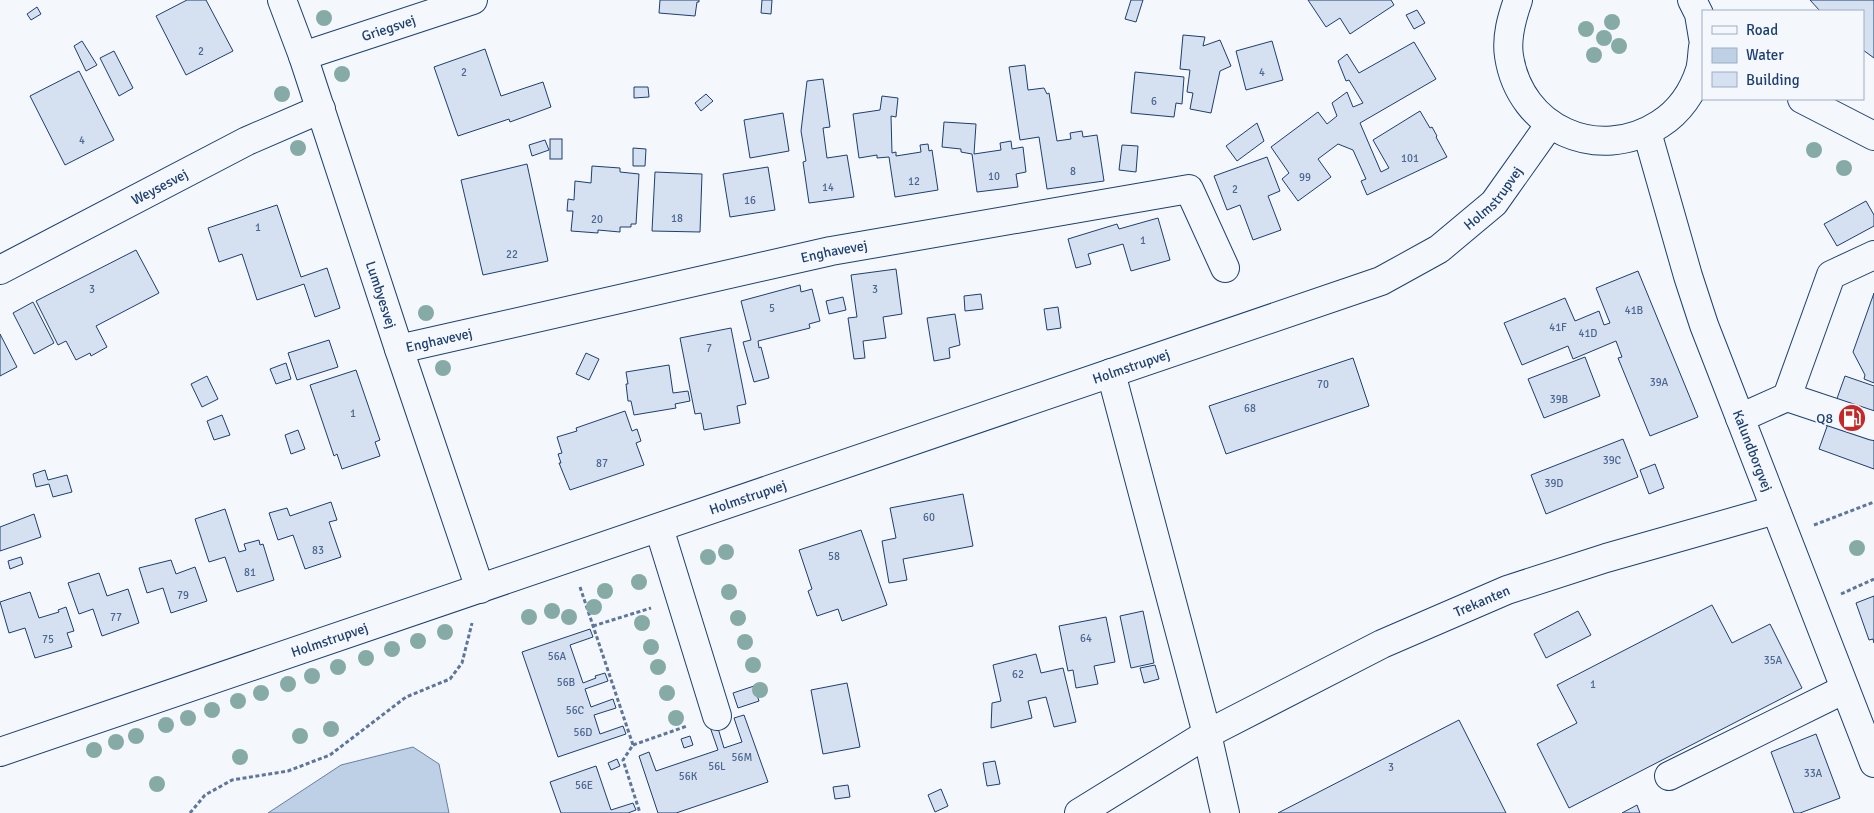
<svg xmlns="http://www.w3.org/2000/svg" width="1874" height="813" viewBox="0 0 1874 813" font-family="Signika,sans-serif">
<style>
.water{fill:#bed0e5;stroke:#687fa3}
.building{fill:#d5e0f0;stroke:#1d3f73}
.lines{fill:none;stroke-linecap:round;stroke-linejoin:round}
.minor-casing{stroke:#1d3f73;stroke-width:30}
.path{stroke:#5e769c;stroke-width:3;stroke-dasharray:4 2.5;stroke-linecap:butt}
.minor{stroke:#f4f7fb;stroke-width:28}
.tree{fill:#86aba6}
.labels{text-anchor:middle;stroke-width:4;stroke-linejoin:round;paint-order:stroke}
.number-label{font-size:11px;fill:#4b6792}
.street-label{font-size:14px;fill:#1d3f73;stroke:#f4f7fb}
.poi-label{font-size:14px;fill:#1d3f73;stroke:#f4f7fb;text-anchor:end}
</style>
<rect width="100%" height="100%" fill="#f4f7fb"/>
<path class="water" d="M413,747l26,17 10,49h-181l73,-48z"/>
<g class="building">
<path d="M187,0h19l27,51 -47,24 -30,-59z"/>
<path d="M660,0h39v2h-2l-2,14 -36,-3z"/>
<path d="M762,0h10l-1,14 -10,-1z"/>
<path d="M1131,0h12l-7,22 -11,-3z"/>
<path d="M1308,0h83l3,5 -44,29 -10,-16 -14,9z"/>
<path d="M1810,0h64v58l-11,-8v-39h-43z"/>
<path d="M37,7l4,7 -10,6 -4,-6z"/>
<path d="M1417,10l8,13 -11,6 -8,-14z"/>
<path d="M1183,35l22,2 -2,9 17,-6 11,26 -11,5 -9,42 -21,-4 3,-16 -6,-1 3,-22 -10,-1z"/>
<path d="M82,41l15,24 -11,6 -12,-25z"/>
<path d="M1272,41l11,39 -37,10 -10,-39z"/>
<path d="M1414,42l22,37 -76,44 21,49 8,-4 -16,-28 47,-29 10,17 2,-1 5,9 -1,1 11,20 -80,38 -6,-14 5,-2 -13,-29 -15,-6 -20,15 13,18 -33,24 -16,-22 7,-6 -18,-26 47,-35 9,12 10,-8 -5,-13 15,-11 6,15 10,-4 -14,-23 -3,1 -8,-20 9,-7 12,19z"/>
<path d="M485,49l16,47 42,-14 8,25 -41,15 -1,-3 -51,17 -24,-69z"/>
<path d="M114,51l19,37 -14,8 -19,-38z"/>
<path d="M1025,65l3,25 16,-2 3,6 2,-1 8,48 14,-2 -1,-6 12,-2 1,6 14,-2 7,46 -57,8 -8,-52 -19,3 -11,-73z"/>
<path d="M79,71l35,69 -49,25 -35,-69z"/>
<path d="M1135,72l49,5 -2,27 -6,-1 -2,14 -43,-4z"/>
<path d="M823,79l7,48 -7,1 4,30 20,-3 7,42 -45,6 -6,-41 3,-1 -5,-30 6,-50z"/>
<path d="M634,87h14l1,10 -15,1z"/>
<path d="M706,94l7,7 -12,10 -6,-8z"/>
<path d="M882,96l16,2 -2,19 -5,-1 1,37 4,-1v4l25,-4 -1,-7 8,-1 1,7 3,-1 6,40 -43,7 -6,-40 -12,1v-3l-18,3 -6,-44 27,-4z"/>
<path d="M783,113l6,38 -39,7 -6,-38z"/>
<path d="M944,122l32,2 -2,30 27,-4 -1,-7 11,-2 1,8 11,-2 3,25 -10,2 2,13 -41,5 -5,-38 -11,-2v-3l-19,-2z"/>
<path d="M1257,123l7,18 -27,20 -11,-15z"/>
<rect x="550" y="139" width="12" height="20"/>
<path d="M545,140l4,10 -17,6 -3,-11z"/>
<path d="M1122,145l16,1 -2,26 -17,-2z"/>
<path d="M633,148l13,1 -1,17h-12z"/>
<path d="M1267,157l13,34 -12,5 13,34 -28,10 -13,-35 -13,5 -13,-34z"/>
<path d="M527,164l21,97 -65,14 -22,-95z"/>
<path d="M592,166l28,2v4l19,2 -3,50h-5v3h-11v5l-22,-2v3l-27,-2 2,-20h-6l1,-12 6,1 1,-19 16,2z"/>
<path d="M768,167l7,43 -45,7 -7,-43z"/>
<path d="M655,172l47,2 -2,58 -48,-1z"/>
<path d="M1866,201l8,14v11l-37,20 -13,-22z"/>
<path d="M277,205l24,72 26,-9 13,40 -25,9 -11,-33 -47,16 -15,-46 -23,8 -11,-34z"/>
<path d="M1158,218l12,42 -39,11 -8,-27 -35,10 3,10 -15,4 -8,-29 49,-15 2,5z"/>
<path d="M136,250l23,43 -63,33 11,21 -16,9 -1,-3 -14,7 -10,-19 -8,4 -22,-44z"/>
<path d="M896,269l6,45 -19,3 3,21 -23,3 2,17 -11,1 -6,-41 9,-1 -6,-42z"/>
<path d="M1638,271l60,146 -48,19 -32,-78 4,-1 -6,-16 -43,18 -5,-13 -46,19 -18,-42 61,-25 10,23 24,-10 5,14 6,-2 -14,-35z"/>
<path d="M800,285l1,7 11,-3 8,32 -11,3 1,4 -52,13 1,7 2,-1 8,31 -15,4 -11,-40 8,-2 -10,-39z"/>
<path d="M1874,293v90l-10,-4 1,-4 -12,-23z"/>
<path d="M981,294l2,15 -18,2 -1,-15z"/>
<path d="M843,297l3,13 -17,4 -3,-13z"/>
<path d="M33,302l21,41 -20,11 -21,-41z"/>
<path d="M1058,307l3,21 -14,2 -3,-21z"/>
<path d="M955,314l5,31 -11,3 1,10 -16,3 -7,-43z"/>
<path d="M731,328l15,76 -9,2 3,17 -36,7 -3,-17 -6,1 -15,-76z"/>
<path d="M0,334l17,33 -17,9z"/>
<path d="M329,340l9,27 -41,13 -9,-27z"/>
<path d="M586,353l13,6 -10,21 -13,-6z"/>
<path d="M1585,357l15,39 -56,22 -16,-39z"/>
<path d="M1353,358l16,48 -143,48 -17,-48z"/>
<path d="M286,363l5,16 -15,5 -6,-15z"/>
<path d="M669,365l4,28 15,-2 2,10 -15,3 1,4 -42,7 -3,-14h-3l-2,-17h2l-2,-12z"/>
<path d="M356,370l24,70 -5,2 5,14 -38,13 -5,-15 -3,2 -24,-71z"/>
<path d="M207,376l11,23 -16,8 -11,-23z"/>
<path d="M1845,376l29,10v83l-55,-20z"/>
<path d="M625,411l7,20 5,-2 4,12 -5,2 8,22 -74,25 -11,-27h2l-3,-9 4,-1 -5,-16 20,-6 -1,-3z"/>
<path d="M222,415l8,20 -16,5 -7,-19z"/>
<path d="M298,430l7,19 -14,5 -6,-19z"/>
<path d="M1623,439l15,38 -92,37 -15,-39z"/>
<path d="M1655,464l9,24 -15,6 -9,-24z"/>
<path d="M45,470l3,10 19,-5 5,17 -19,5 -4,-13 -13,3 -3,-13z"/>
<path d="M963,494l10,52 -70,13 4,21 -18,3 -7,-42 14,-3 -6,-30z"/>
<path d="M331,502l6,18 -8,2 12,35 -36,12 -12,-34 -15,5 -9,-27 18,-5 3,8z"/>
<path d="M225,509l14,43 7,-2 -2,-6 15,-4 1,5 3,-1 11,36 -37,12 -12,-35 -16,5 -14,-43z"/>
<path d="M34,514l7,23 -41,14v-24z"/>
<path d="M861,530l26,75 -45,16 -4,-12 -21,7 -9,-25 4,-2 -13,-39z"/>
<path d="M21,557l2,7 -13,5 -2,-8z"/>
<path d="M171,560l5,14 19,-7 12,34 -36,12 -8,-25 -16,5 -8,-25z"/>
<path d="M99,573l8,23 21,-7 11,34 -37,13 -9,-27 -14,5 -11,-31z"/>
<path d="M30,592l9,26 20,-6 -1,-2 8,-3 8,24 -7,2 5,14 -37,11 -10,-30 -16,5 -9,-31z"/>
<path d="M1874,596v47l-1,-4 -4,1 -13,-37z"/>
<path d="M1712,605l20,38 38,-19 32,64 -233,120 -32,-64 40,-21 -20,-38z"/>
<path d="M1143,611l11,52 -23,5 -11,-52z"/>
<path d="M1578,611l13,24 -45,23 -12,-24z"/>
<path d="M1106,617l9,45 -21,4 4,18 -22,4 -3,-18 -5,1 -9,-45z"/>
<path d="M590,629l3,8 -23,8 13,38 13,-5 -1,-2 10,-3 3,8 -23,8 6,18 22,-8 3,9 -22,7 6,19 23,-8 3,8 -68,23 -36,-105z"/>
<path d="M1036,654l5,19 22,-5 13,54 -22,5 -8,-30 -18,4 4,17 -41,10 1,-25 9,-2 -8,-36z"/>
<path d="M1155,665l4,14 -15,4 -4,-15z"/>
<path d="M847,683l13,64 -37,7 -12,-64z"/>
<path d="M754,686l5,15 -21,7 -5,-15z"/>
<path d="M744,715l24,67 -92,31h-18l-19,-57 10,-4 7,19 62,-21 -8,-23 7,-2 7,23 18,-6 -8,-24z"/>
<path d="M1459,720l47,93h-228z"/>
<path d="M1816,734l24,64 -40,15h-6l-23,-61z"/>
<path d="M690,736l3,9 -9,3 -3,-9z"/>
<path d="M617,759l3,7 -9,4 -3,-7z"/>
<path d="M995,761l5,23 -13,2 -4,-23z"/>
<path d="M596,766l15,44 22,-7 3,7 -8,3h-67l-11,-31z"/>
<path d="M848,785l2,12 -15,2 -2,-12z"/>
<path d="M941,789l7,17 -13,6 -7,-17z"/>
<path d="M1637,805l3,8h-18z"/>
</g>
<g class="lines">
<defs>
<g id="minor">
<path id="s1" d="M282,0l21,56 96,293 81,240"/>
<path d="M1518,0c-6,17 -12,37 -9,56 11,73 89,108 151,68 19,-12 33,-32 40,-54 2,-7 2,-16 3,-23"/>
<path d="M1692,0l7,14 4,24"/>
<path id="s2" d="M303,56l170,-56"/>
<path d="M1802,99l72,37"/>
<path id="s3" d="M1647,132l41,144 16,49 170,438"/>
<path id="s4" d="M0,270l247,-129 74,-32"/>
<path id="s5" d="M399,349l432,-98 358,-62 36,79"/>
<path d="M1111,373l96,361 18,79"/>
<path d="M1787,397l87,29"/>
<path d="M1740,418l47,-21 44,-122 43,-20"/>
<path d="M659,528l58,188"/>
<path id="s6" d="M0,752l1381,-471 58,-32 55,-46 56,-79"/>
<path d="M1669,776l176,-87"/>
<path id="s7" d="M1079,813l128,-79 175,-90 125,-54 99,-32 169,-48"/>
</g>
</defs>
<use href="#minor" class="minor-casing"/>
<g class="path">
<path d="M1814,525l60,-23"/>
<path d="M580,587l53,158 -10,15 17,53"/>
<path d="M1841,594l33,-15"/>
<path d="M593,626l58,-18"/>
<path d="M633,745l54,-19"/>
<path d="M190,813l15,-18 27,-15 56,-9 42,-16 76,-58 44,-18 12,-16 10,-40"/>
</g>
<use href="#minor" class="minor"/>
</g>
<g class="tree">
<circle cx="324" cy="18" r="8"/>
<circle cx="1612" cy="22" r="8"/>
<circle cx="1586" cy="29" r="8"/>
<circle cx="1604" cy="38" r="8"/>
<circle cx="1619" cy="46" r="8"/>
<circle cx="1594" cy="55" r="8"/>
<circle cx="342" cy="74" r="8"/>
<circle cx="282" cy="94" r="8"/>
<circle cx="298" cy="148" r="8"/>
<circle cx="1814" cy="150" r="8"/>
<circle cx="1844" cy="168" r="8"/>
<circle cx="426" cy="313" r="8"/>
<circle cx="443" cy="368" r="8"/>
<circle cx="1857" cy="548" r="8"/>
<circle cx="726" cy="552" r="8"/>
<circle cx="708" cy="557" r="8"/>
<circle cx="639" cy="582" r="8"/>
<circle cx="605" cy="591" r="8"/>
<circle cx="729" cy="592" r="8"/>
<circle cx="594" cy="607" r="8"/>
<circle cx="552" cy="611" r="8"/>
<circle cx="529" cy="617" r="8"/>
<circle cx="569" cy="617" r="8"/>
<circle cx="738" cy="618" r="8"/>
<circle cx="642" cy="623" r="8"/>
<circle cx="445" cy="632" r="8"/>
<circle cx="418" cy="641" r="8"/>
<circle cx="745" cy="642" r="8"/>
<circle cx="651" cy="647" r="8"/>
<circle cx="392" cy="649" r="8"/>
<circle cx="366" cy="658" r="8"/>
<circle cx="753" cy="665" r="8"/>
<circle cx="338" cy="667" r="8"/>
<circle cx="658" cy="667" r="8"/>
<circle cx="312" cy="676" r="8"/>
<circle cx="288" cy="684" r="8"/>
<circle cx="760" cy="690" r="8"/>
<circle cx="261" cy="693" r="8"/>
<circle cx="667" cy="693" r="8"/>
<circle cx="238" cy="701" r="8"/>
<circle cx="212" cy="710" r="8"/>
<circle cx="188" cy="718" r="8"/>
<circle cx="676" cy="718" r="8"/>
<circle cx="166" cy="725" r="8"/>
<circle cx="331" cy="729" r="8"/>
<circle cx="136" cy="736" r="8"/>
<circle cx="300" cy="736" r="8"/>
<circle cx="116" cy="742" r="8"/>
<circle cx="94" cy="750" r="8"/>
<circle cx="240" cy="757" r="8"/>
<circle cx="157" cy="784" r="8"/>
</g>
<defs>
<symbol id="fuel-disc" viewBox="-11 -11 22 22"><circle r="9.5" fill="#c62828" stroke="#f4f7fb"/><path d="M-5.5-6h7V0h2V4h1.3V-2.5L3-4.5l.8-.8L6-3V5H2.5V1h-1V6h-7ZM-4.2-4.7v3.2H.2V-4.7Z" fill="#fff"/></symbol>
</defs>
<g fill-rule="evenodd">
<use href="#fuel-disc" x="1836" y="402" width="32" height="32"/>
</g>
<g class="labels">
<g class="number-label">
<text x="201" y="55">2</text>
<text x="464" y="76">2</text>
<text x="1262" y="76">4</text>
<text x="1154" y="105">6</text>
<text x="82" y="144">4</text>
<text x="1410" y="162">101</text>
<text x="1073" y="175">8</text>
<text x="994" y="180">10</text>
<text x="1305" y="181">99</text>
<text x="914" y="185">12</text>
<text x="828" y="191">14</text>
<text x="1235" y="193">2</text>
<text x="750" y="204">16</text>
<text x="677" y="222">18</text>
<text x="597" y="223">20</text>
<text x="258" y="231">1</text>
<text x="1143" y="244">1</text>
<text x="512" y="258">22</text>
<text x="92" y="293">3</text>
<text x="875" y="293">3</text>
<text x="772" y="312">5</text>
<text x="1634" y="314">41B</text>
<text x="1558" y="331">41F</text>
<text x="1588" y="337">41D</text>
<text x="709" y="352">7</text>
<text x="1659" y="386">39A</text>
<text x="1323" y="388">70</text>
<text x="1559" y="403">39B</text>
<text x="1250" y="412">68</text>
<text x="353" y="417">1</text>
<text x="1612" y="464">39C</text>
<text x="602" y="467">87</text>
<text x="1554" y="487">39D</text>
<text x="929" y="521">60</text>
<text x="318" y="554">83</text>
<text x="834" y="560">58</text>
<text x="250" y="576">81</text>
<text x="183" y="599">79</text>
<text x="116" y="621">77</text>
<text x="1086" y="642">64</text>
<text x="48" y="643">75</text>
<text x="557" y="660">56A</text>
<text x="1773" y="664">35A</text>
<text x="1018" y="678">62</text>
<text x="566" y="686">56B</text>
<text x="1593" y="688">1</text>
<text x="575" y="714">56C</text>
<text x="583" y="736">56D</text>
<text x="742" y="761">56M</text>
<text x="717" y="770">56L</text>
<text x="1391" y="771">3</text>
<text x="1813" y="777">33A</text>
<text x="688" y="780">56K</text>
<text x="584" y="789">56E</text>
</g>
<g class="street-label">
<text dy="5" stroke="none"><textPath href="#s2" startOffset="90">Griegsvej</textPath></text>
<text dy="5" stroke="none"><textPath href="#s4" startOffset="180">Weysesvej</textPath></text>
<text dy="5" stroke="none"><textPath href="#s6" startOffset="1600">Holmstrupvej</textPath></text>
<text dy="5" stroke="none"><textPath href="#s5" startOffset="446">Enghavevej</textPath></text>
<text dy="5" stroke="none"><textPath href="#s1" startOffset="311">Lumbyesvej</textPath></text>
<text dy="5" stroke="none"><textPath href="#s5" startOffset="41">Enghavevej</textPath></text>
<text dy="5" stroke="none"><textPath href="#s6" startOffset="1195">Holmstrupvej</textPath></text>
<text dy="5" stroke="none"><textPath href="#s3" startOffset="336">Kalundborgvej</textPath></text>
<text dy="5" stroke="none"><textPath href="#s6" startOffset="790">Holmstrupvej</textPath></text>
<text dy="5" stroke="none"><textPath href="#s7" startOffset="456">Trekanten</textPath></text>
<text dy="5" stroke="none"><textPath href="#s6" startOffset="348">Holmstrupvej</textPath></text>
</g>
<g class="poi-label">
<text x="1833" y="423">Q8</text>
</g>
</g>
<rect x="1702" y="10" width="162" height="90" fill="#f4f7fb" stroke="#9eadc5"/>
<rect x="1712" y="26" width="25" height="8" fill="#f4f7fb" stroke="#9eadc5"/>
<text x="1746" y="35" font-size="15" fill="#1d3f73">Road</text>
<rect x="1712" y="48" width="25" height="15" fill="#bed0e5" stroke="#9eadc5"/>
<text x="1746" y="60" font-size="15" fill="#1d3f73">Water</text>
<rect x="1712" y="72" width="25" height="15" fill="#d5e0f0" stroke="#9eadc5"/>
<text x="1746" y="85" font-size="15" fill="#1d3f73">Building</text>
</svg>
